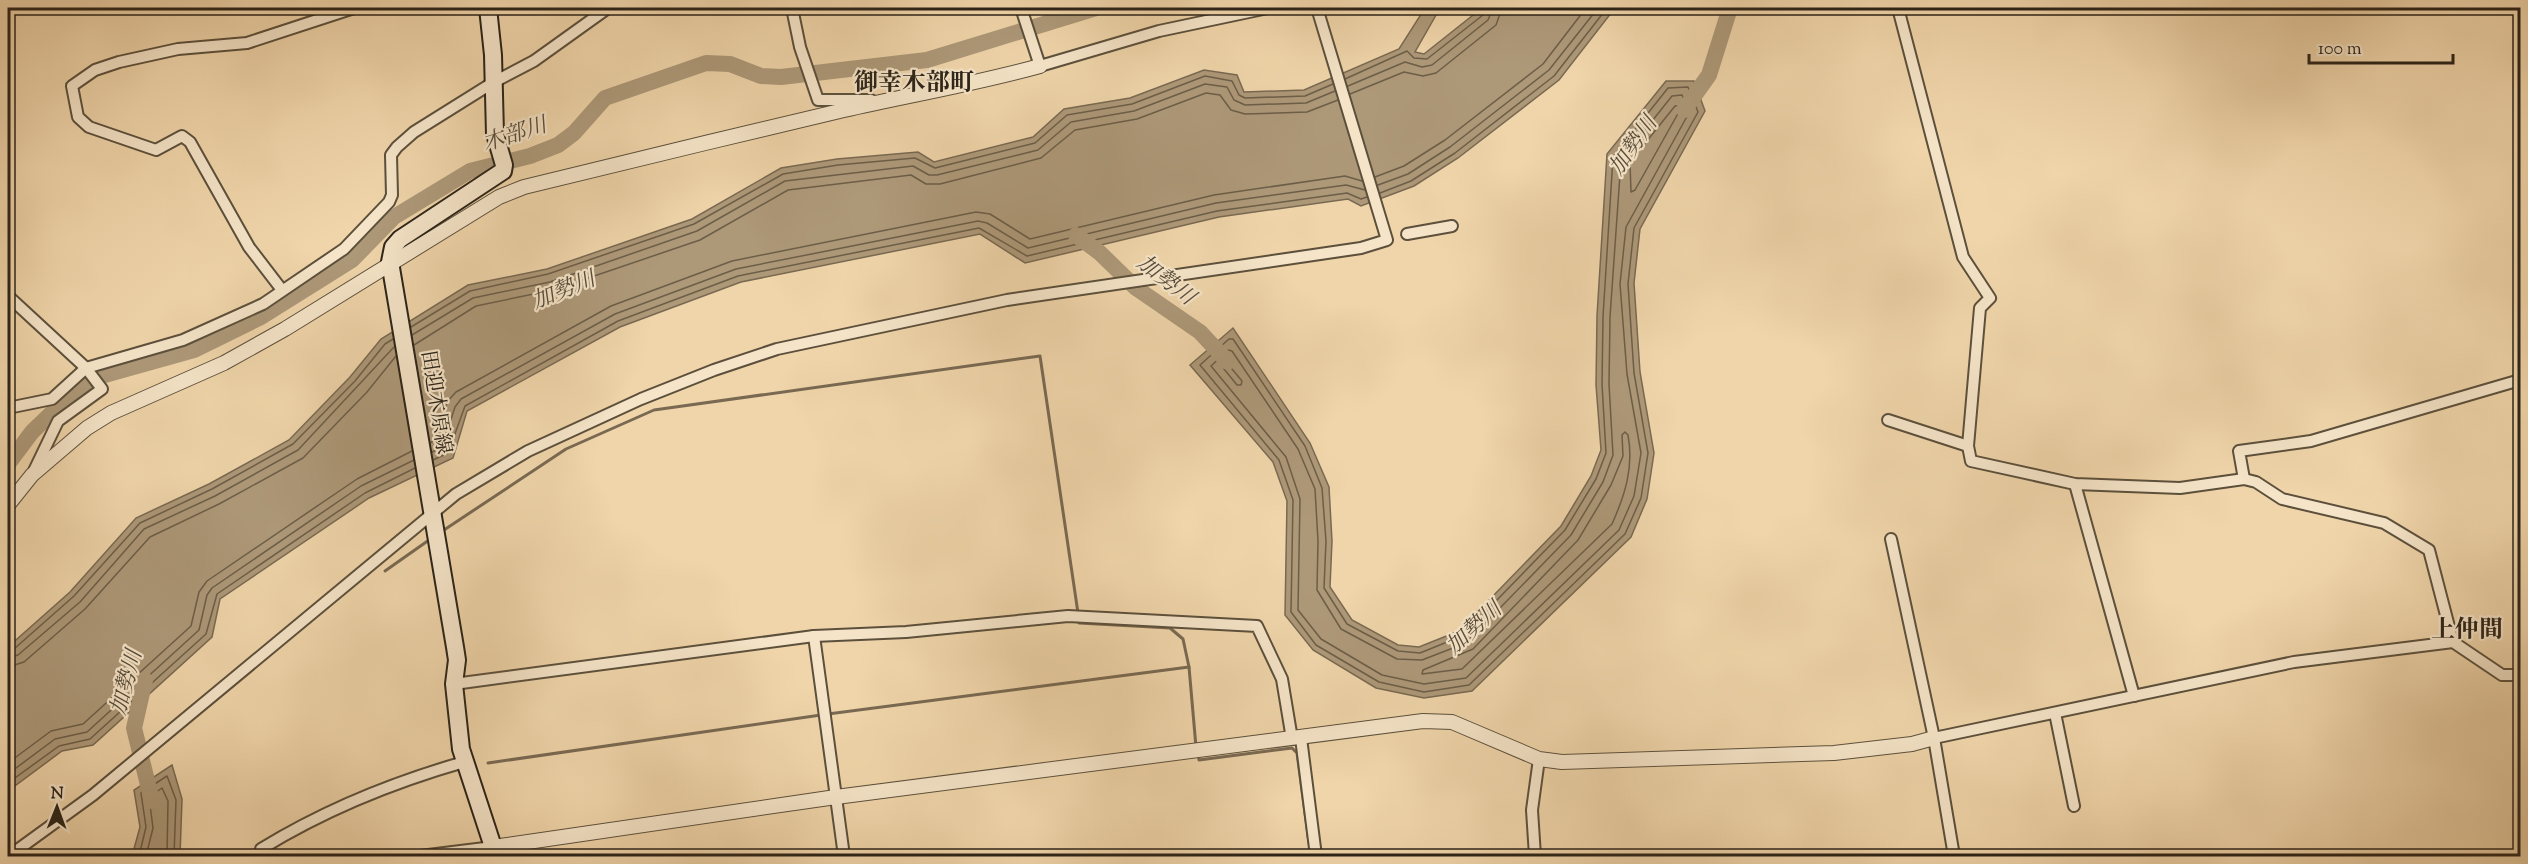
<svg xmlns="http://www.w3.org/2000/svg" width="2528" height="864" viewBox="0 0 2528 864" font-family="'Sorts Mill Goudy','Noto Serif JP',serif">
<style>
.water{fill:#ad9878;stroke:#796952;stroke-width:1.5}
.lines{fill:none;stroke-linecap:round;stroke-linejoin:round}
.shore{stroke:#6c5e48;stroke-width:1.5}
.stream{stroke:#796952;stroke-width:3}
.river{stroke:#ad9878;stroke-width:16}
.minor-casing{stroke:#5c503c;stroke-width:14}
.tertiary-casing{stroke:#5c503c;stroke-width:16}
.secondary-casing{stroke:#2b2318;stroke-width:20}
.minor{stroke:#f5e4c8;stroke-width:10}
.tertiary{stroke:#f5e4c8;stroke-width:14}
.secondary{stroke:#f5e4c8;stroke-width:16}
.labels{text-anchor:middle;stroke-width:4.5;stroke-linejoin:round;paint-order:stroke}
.street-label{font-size:21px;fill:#2b2318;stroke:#f5e4c8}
.water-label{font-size:22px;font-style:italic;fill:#584c3a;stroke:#f5e4c8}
.quarter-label{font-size:24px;font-weight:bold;fill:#2b2318;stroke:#f5e4c8}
</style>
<rect width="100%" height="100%" fill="#f0d5aa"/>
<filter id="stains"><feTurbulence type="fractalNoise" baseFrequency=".00333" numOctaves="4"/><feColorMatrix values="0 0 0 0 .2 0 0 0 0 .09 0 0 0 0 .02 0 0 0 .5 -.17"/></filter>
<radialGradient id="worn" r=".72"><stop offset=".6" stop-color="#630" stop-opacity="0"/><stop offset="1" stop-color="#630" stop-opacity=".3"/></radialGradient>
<g class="water">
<path d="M1425,8h15l-25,44 9,2 58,-46h133l-56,72 -101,78 -44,28 -53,20 -13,-7 -129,18 -194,46 -45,-29 -239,48 -121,45 -153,84 -14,47 -84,40 -149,101 -8,38 -119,108 -31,6 -54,40v-144l62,-55 66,-74 73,-34 80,-44 61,-63 31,-38 87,-54 79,-16 145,-50 89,-51 56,-9 81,-7 16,10 99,-25 31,-28 66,-11 74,-28 33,5 7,17 60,-2 95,-41z"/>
<path d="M1666,81h28l11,30 -65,118 -6,54 6,89 14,81 -7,46 -16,38 -159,154 -48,7 -48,-10 -63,-38 -28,-35 2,-114 -14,-39 -83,-97 43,-37 77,115 19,44 3,54 -2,46 22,33 46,25 21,2 40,-16 102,-105 30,-50 10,-26 -5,-65 1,-69 10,-162z"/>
<path d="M172,765l10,34 -2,57h-48l8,-29 -6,-37z"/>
</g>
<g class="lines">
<g class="shore">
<path d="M1345,79l62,-28 7,7 13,1 56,-44 2,-7"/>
<path d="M1348,86l57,-24 17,5 10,-2 56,-45 5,-12"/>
<path d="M1688,87l10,25 -64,116 -6,56 6,89 14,80 -7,45 -16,36 -156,151 -45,7 -45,-10 -63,-37 -25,-33 2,-112 -14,-40 -79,-95 29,-26h4l72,107 17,42 4,53 -2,47 23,36 51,27 22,2 42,-17 103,-106 31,-51 10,-26 -4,-69 1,-67 10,-160 55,-69z"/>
<path d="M1350,94l54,-22 19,4 13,-3 60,-48 6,-17"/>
<path d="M1682,95l8,16 -64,116 -6,57 7,90 14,79 -7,43 -15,34 -153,148 -42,6 -42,-9 -61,-36 -23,-29 2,-111 -14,-42 -75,-91 17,-16 4,1 66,98 17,40 3,52 -1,49 24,39 56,30 25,1 44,-17 105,-108 32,-53 10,-27 -4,-71 1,-67 11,-157 51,-64z"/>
<path d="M1675,106h4l1,4 -45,80 -4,2 -1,-30z"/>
<path d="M1375,177l29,-11 41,-26 98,-76 43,-56"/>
<path d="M1378,185l30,-11 42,-27 99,-77 49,-62"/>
<path d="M1380,193l31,-12 44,-28 99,-77 53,-68"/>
<path d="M411,327l59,-36 78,-17 146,-50 89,-50 55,-9 77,-7 20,10 100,-25 32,-28 65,-11 73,-28 27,5 7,14 6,3 60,-2 28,-12"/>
<path d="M412,335l61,-37 77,-16 147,-51 88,-50 128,-15 16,9h8l101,-25 33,-28 63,-11 71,-27 22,3 7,13 11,5 61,-2 29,-12"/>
<path d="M414,345l62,-39 77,-16 147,-50 88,-50 123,-15 15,9h14l101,-26 34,-28 62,-11 69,-26 14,2 11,15 14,4 62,-2 31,-12"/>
<path d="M1227,363l15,18 -1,4h-4l-13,-16z"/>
<path d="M1625,432l3,3c6,32 -3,60 -16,89l-150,145 -40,5 1,-4 50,-21 105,-109 33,-55 12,-29 -1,-21z"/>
<path d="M430,443l5,-3 12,-38 9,-10 155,-86 121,-45 244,-49 14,2 40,25 184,-44 131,-19 17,5"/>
<path d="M432,452l10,-5 13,-40 6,-8 154,-85 121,-45 242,-48 9,2 41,25 188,-45 130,-18 19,5"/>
<path d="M433,460l15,-7 17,-47 153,-85 120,-45 241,-48 48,28 190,-45 130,-18 14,6 6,-2"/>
<path d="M8,651l6,-2 60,-53 66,-73 72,-34 81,-45 62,-63 30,-37 8,-5"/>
<path d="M8,658l10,-3 62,-53 64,-73 71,-33 83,-46 96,-103"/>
<path d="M8,667l16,-5 61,-53 65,-72 69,-33 84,-46 64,-66 29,-36"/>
<path d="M8,763l43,-32 32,-7 108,-98 8,-34 8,-11 150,-102 55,-28"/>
<path d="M8,774l47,-35 32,-7 112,-102 8,-35 5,-7 149,-102 53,-26"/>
<path d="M8,783l51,-37 31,-7 116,-105 11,-40 148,-101 50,-25"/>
<path d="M139,856l7,-29 -5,-34 26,-17 9,24 -2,56"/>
<path d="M146,856l7,-28 -4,-31 13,-9 6,13 -1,55"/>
</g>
<g class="stream">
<path d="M444,530l122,-81 88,-39 386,-54 38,257"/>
<path d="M385,571l44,-31"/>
<path d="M1079,619v4l91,5 13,11 6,28 7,80"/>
<path d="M828,714l361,-47"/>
<path d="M1198,754l1,6 93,-12 5,5 12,90"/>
<path d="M488,763l333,-48"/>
</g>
<g class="river">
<path d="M1684,110l25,-35 21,-67"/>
<path d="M1076,235l24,18 36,35 64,44 28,30"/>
<path d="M8,464l24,-32 30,-29 39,-27 93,-26 67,-33 91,-57 42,-43 76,-46 60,-15 28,-11 16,-12 31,-35 101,-35 24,1 31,12 20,1 146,-17 169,-52"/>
<path d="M145,680l-11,48 18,73"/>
</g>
<defs>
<g id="minor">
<path d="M104,8h11"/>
<path d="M792,8l8,39 18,53h53"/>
<path d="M1021,8l19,58 119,-35 109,-23"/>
<path d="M1898,8l65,249 27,41 -10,10 -12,138 3,15 104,23 105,4 64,-9 12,3 26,17 102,24 45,27 24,92"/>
<path d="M1407,234l45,-8"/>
<path d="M282,290l-33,-43 -59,-105 -8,-6 -26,14 -67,-23 -11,-10 -6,-31 23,-16 24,-8 59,-13 69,-6 107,-35"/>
<path d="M8,296l78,72 16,21 -44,32 -26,54"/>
<path d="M8,408l44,-9 34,-31 97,-28 80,-36 81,-55 45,-47 3,-7 -1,-40 6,-8 17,-15 80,-50 40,-21 74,-53"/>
<path d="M1888,420l80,26"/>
<path d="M2244,479l-5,-28 72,-10 209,-61"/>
<path d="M2075,484l59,212"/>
<path d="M1891,539l43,199 20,118"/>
<path d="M814,636l30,220"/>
<path d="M454,684l360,-48 92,-4 162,-16 189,10 25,53 10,60"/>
<path d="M2055,713l19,93"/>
<path d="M1301,738l15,118"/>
<path d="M1934,738l360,-76 159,-20 49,33h18"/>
<path d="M9,856l84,-61 363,-301 72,-43 113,-52 73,-29 63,-21 230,-49 354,-52 26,-8 -70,-232"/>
<path d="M261,856v-7c62,-38 133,-67 203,-87"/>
<path d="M420,856l73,-9"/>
<path d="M1535,856l-3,-46 7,-51"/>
</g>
<g id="tertiary">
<path d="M8,505l24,-30 55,-47 24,-15 113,-50 61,-34 214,-132 25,-10c107,-26 213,-52 320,-77 66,-15 131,-26 196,-44"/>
<path d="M493,847l343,-50 587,-76 29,1 87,37 23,3 272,-9 78,-9 22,-6"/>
</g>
<path id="secondary" d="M488,8l5,47 2,79 9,31 -1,6 -103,68 -7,8 -3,15 65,385 2,13 -3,24 7,65 35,107"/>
</defs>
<use href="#minor" class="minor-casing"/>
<use href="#tertiary" class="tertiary-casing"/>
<use href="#secondary" class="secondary-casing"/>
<use href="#minor" class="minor"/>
<use href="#tertiary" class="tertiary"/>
<use href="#secondary" class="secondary"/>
</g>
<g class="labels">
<g class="street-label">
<text transform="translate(437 402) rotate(81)" y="7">田迎木原線</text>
</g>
<g class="water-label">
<text transform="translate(514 133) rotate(-18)" y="8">木部川</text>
<text transform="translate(1632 145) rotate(-55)" y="8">加勢川</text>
<text transform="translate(1167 279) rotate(38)" y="8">加勢川</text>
<text transform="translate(563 289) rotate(-22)" y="8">加勢川</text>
<text transform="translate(1473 627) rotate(-42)" y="8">加勢川</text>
<text transform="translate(125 682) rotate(-75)" y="8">加勢川</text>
</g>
<g class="quarter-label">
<text x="914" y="90">御幸木部町</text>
<text x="2467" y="637">上仲間</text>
</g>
</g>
<rect width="2528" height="864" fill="none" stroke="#f0d5aa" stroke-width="30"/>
<rect x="9" y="9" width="2510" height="846" fill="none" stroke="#2b2318" stroke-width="3"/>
<rect x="15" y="15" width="2498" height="834" fill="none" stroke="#2b2318" stroke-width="1.5"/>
<g transform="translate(57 807) rotate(1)" stroke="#f5e4c8" stroke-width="4.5" paint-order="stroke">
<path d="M0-4.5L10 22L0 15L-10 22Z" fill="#2b2318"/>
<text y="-9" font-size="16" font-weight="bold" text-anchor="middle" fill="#2b2318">N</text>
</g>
<path d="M2309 54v9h144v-9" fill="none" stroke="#2b2318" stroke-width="3"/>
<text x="2318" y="54" font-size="18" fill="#2b2318" stroke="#f5e4c8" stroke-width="4.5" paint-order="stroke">100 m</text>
<rect width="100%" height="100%" filter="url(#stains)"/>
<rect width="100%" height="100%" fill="url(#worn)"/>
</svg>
